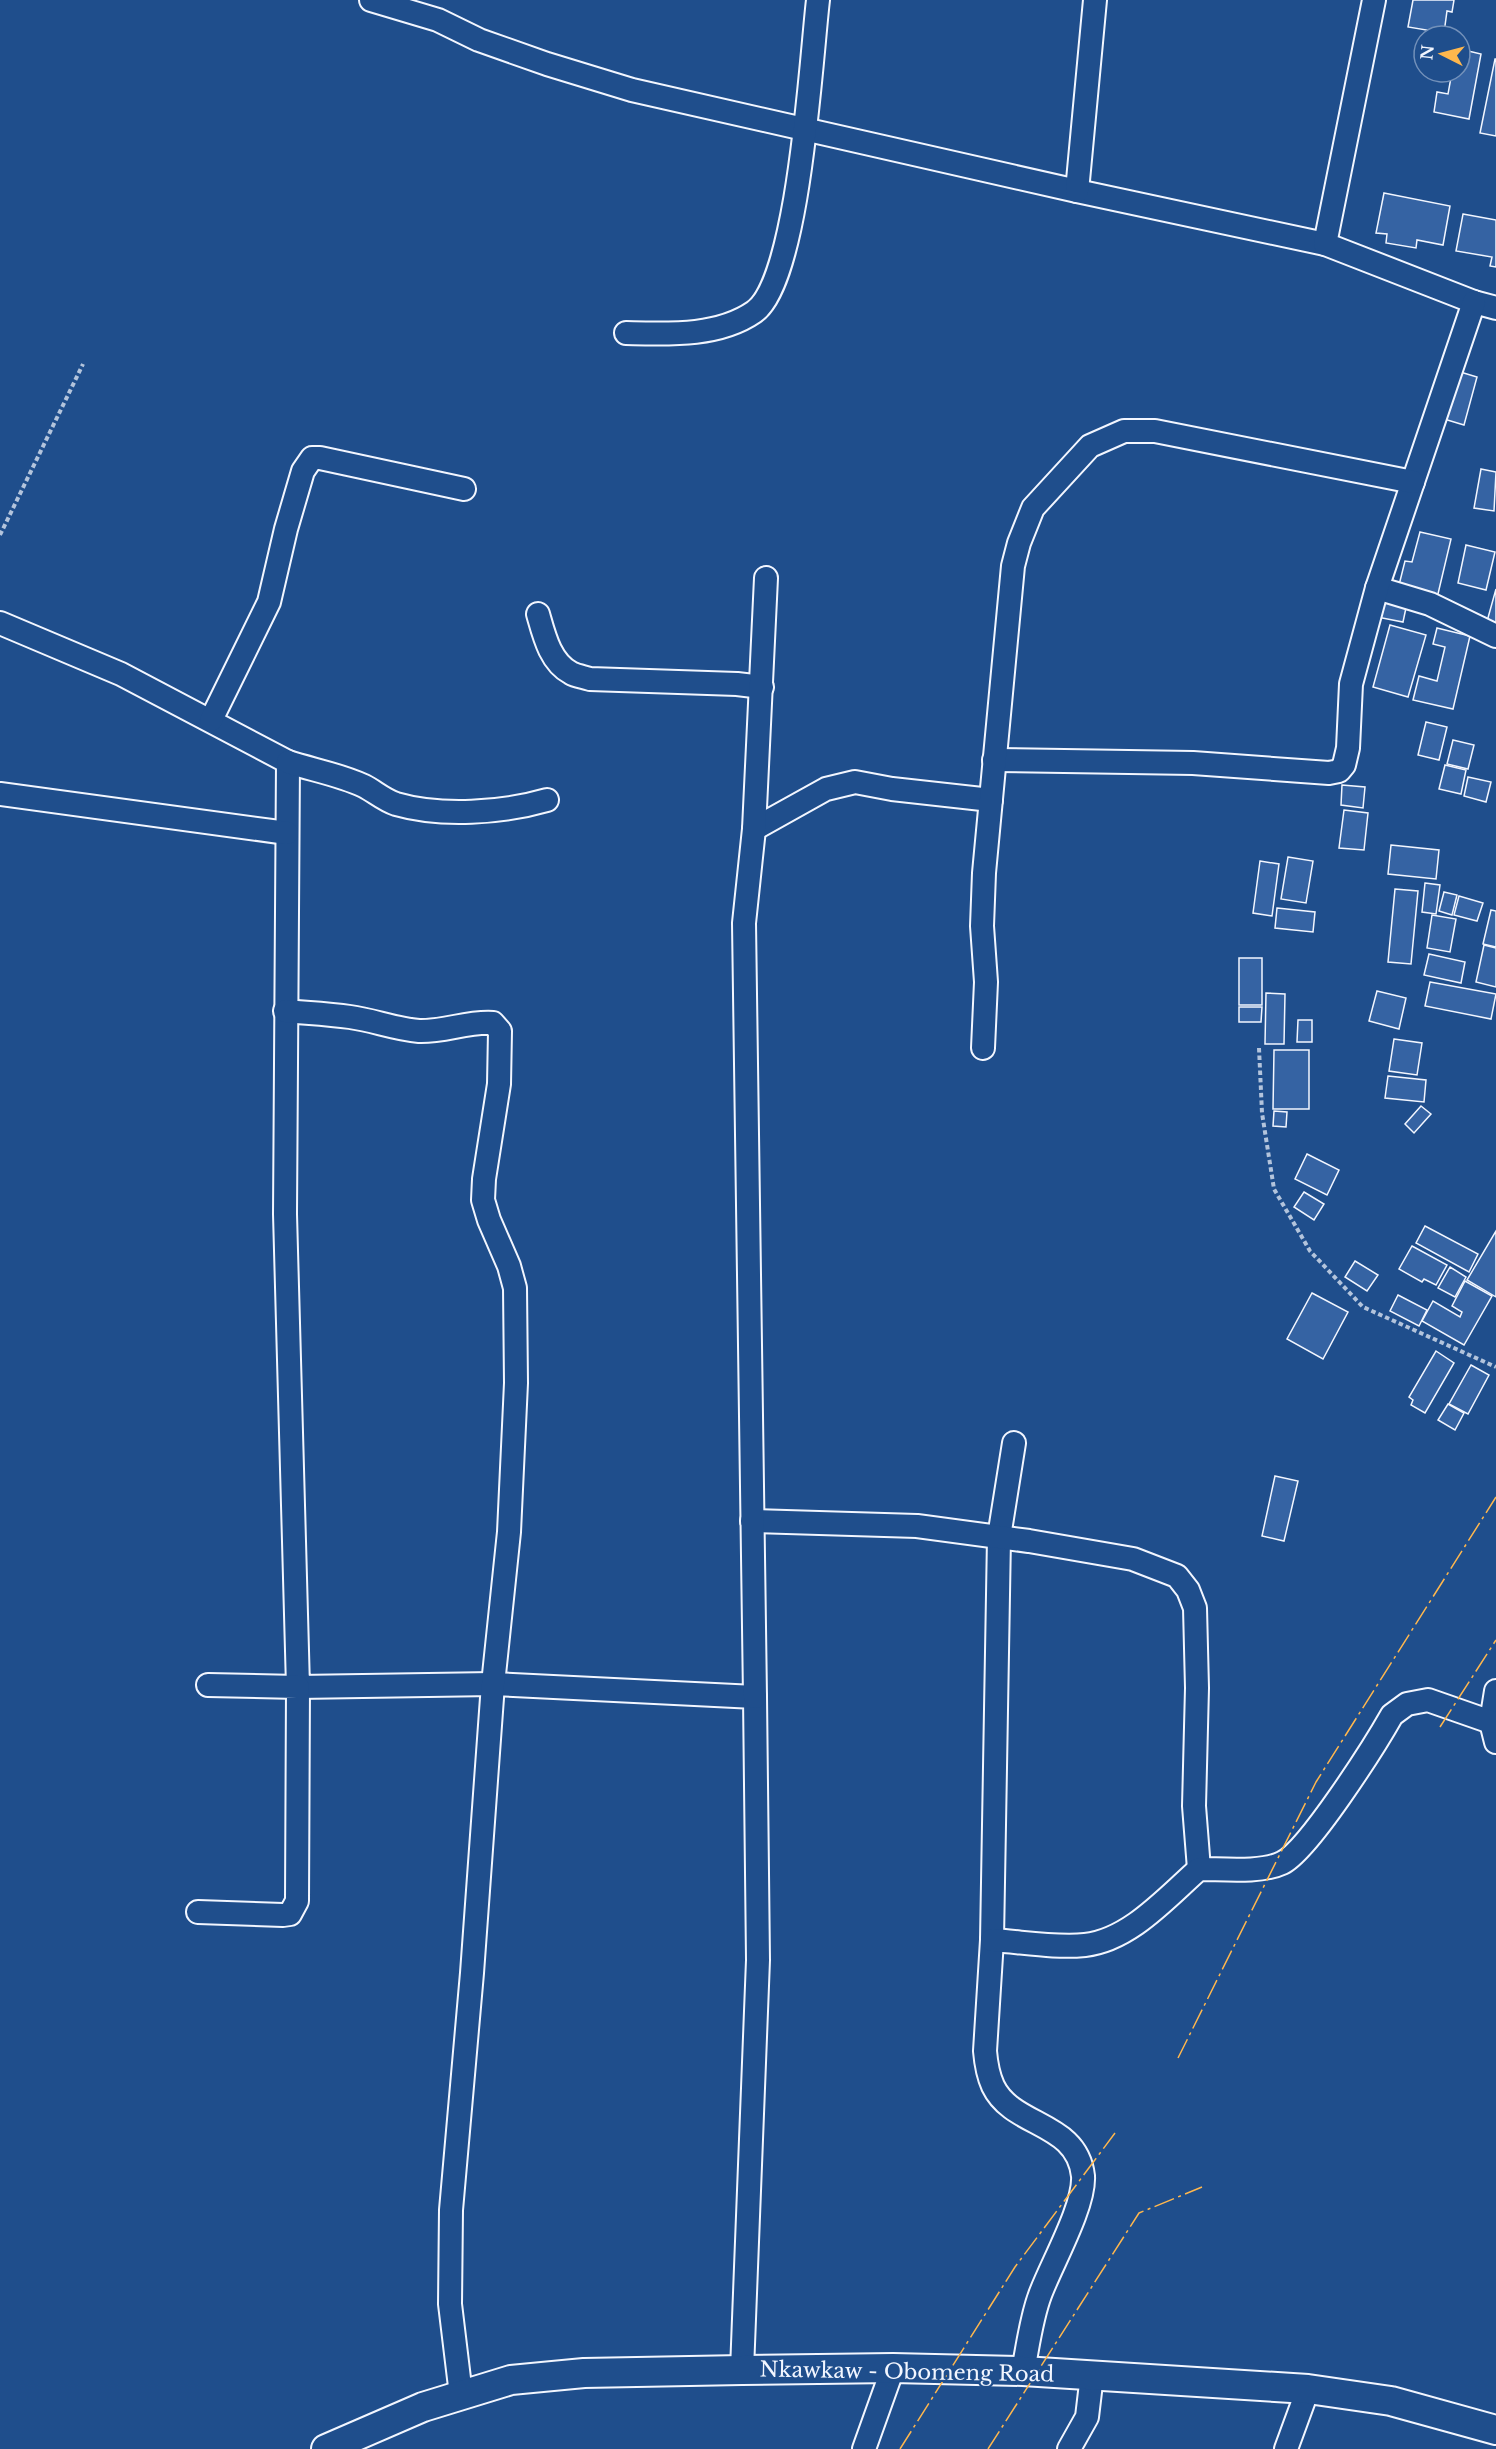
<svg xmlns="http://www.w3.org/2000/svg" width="1496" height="2449" viewBox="0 0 1496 2449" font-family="'Libre Baskerville',serif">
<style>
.building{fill:#3563a3;stroke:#f2f6ff;stroke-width:1.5}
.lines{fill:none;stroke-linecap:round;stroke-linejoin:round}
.minor-casing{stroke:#f2f6ff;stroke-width:26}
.major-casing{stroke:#f2f6ff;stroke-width:32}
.path{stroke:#b3c4dc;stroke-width:4;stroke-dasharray:4.5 3;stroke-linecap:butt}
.minor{stroke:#1f4e8c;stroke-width:22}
.major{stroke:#1f4e8c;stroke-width:28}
.power{stroke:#ffb74d;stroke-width:1.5;stroke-dasharray:21 4.5 3 4.5;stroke-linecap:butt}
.labels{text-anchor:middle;stroke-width:4.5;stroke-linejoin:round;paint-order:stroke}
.street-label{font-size:21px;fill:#f2f6ff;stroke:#1f4e8c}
</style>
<rect width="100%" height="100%" fill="#1f4e8c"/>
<g class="building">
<path d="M1413,0h41l-2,12 -5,-1 -3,22 -36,-6z"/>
<path d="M1460,49l21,5 -12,65 -35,-7 3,-20 11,2 4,-22h8z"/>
<path d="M1495,59h1v77l-16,-3z"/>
<path d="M1384,193l66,13 -7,39 -26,-5 -1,8 -30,-5 1,-9 -11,-1z"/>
<path d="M1463,214l33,6v47l-6,-1 2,-9 -36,-6z"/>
<path d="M1457,371l20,6 -13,48 -20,-6z"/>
<path d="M1481,469l15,3 -2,39 -20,-3z"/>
<path d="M1420,532l31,7 -14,59 -39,-9 7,-28 7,1z"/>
<path d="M1466,545l29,7 -9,38 -28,-7z"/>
<path d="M1496,589v39l-10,-3z"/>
<path d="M1381,597l26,6 -4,19 -26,-5z"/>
<path d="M1390,625l36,10 -18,62 -35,-10z"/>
<path d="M1437,628l33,8 -17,73 -40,-9 6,-24 18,5 8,-34 -12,-3z"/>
<path d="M1426,722l21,5 -8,33 -21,-5z"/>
<path d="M1453,740l21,5 -6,24 -21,-5z"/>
<path d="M1445,765l21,5 -5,24 -22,-5z"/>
<path d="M1468,777l23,5 -5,20 -22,-6z"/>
<path d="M1342,785l23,2 -2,21 -22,-3z"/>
<path d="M1344,810l24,3 -4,37 -25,-2z"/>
<path d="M1391,845l48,5 -3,29 -48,-5z"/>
<path d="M1288,857l25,4 -7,42 -25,-4z"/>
<path d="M1260,861l19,3 -7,52 -19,-3z"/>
<path d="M1425,883l15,2 -4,29 -14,-2z"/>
<path d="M1395,889l23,2 -7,73 -23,-2z"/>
<path d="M1444,892l13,3 -5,20 -13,-4z"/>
<path d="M1459,896l24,7 -6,18 -23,-6z"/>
<path d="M1277,908l38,4 -2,20 -38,-4z"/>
<path d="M1491,910l5,1v36l-13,-3z"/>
<path d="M1432,915l24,4 -6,33 -23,-4z"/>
<path d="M1484,945l12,3v39l-20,-5z"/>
<path d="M1429,954l36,8 -4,21 -37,-8z"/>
<rect x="1239" y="958" width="23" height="47"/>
<path d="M1430,982l66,12 -5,25 -66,-13z"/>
<path d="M1377,991l29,7 -7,31 -30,-8z"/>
<path d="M1266,993l19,1 -1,50h-19z"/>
<path d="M1239,1007h23l-1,15h-22z"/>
<path d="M1298,1020h14v22h-15z"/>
<path d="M1394,1039l28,4 -5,32 -28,-4z"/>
<path d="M1274,1050h35v59h-36z"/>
<path d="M1388,1076l38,4 -2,22 -39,-4z"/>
<path d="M1421,1106l10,8 -17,19 -9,-9z"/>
<path d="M1274,1111l13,1 -1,15 -13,-1z"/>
<path d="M1307,1154l32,16 -12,25 -32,-16z"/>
<path d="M1304,1192l20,12 -10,16 -20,-13z"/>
<path d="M1425,1226l53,28 -9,18 -53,-29z"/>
<path d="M1496,1231v66l-29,-17z"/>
<path d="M1412,1246l35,19 -11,20 -12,-6 -2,3 -23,-13z"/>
<path d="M1355,1261l23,14 -11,16 -22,-14z"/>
<path d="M1450,1267l16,10 -11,20 -17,-9z"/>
<path d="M1465,1281l27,15 -28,49 -42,-24 11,-20 27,16 2,-5 -10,-6z"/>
<path d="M1312,1293l36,19 -25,47 -36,-20z"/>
<path d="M1398,1295l29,15 -8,16 -29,-15z"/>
<path d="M1436,1351l18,12 -29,50 -14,-8 2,-5 -4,-3z"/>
<path d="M1471,1365l18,10 -21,39 -19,-10z"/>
<path d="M1448,1404l16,9 -9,17 -17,-10z"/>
<path d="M1275,1476l23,5 -14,60 -22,-5z"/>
</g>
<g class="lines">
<defs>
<g id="minor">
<path d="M371,0l67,20 41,20 68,24 85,26 445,101 248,53"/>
<path d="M1374,0l-49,244 149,58 22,6"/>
<path d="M1077,191l18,-191"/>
<path d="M626,333c41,1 92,4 128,-21 45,-31 57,-253 64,-312"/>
<path d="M1377,588l53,16 66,32"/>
<path d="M538,614c6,21 12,48 33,59 5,3 13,4 19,6l147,5 25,3"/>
<path d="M0,623l121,51 167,88 -3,452 13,473 195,-3 262,13 3,263 -16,410"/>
<path d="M211,720l58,-118 17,-73 17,-58 9,-13h8l144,31"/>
<path d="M994,760l199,3 136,10 10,-2 5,-6 4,-17 3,-64 26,-96 97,-286"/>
<path d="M288,762c25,8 53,13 76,24 10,5 20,14 32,18 45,13 106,9 151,-4"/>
<path d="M0,794l287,39"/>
<path d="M754,829l72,-40 29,-7 37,7 99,11"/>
<path d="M285,1011c22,2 44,3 65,6 23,3 45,12 69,14 25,1 49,-10 74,-8l7,8 -1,53 -15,95 -1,21 6,20 20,46 6,22 1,95 -7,149 -16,152 -21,289 -21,237 -1,94 11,91"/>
<path d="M983,1048l3,-66 -4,-56 2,-53 29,-307 6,-23 14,-35 57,-62 34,-15h31l258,51"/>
<path d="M1014,1443l-15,94 -7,403 -7,111c1,12 3,24 8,35 20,42 84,35 90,90 2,30 -32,89 -43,119 -9,24 -12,51 -17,76"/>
<path d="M752,1521l165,5 112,15 104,18 44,17 11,14 7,18 2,80 -3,118 5,63"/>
<path d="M1496,1691l-5,31 5,20"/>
<path d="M755,1697l-11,-774 10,-94 12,-251"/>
<path d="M198,1912l85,3 7,-1 7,-13 1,-214 -90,-2"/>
<path d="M992,1940c31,2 62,8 93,5 45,-5 82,-48 114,-76 24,0 62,4 83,-6 26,-12 93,-118 110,-148l15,-11 21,-4 63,22"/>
<path d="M864,2449l29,-81"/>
<path d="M1069,2449l18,-32 5,-42"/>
<path d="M1286,2449l22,-60"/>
</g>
<path id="major" d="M326,2449l97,-42 88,-27 73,-7 158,-3 151,-2 130,3 285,18 83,12 105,29"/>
</defs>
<use href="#minor" class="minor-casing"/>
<use href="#major" class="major-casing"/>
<g class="path">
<path d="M0,535l83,-171"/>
<path d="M1259,1048l3,65 12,76 36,62 53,56 133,60"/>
</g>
<use href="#minor" class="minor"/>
<use href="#major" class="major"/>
<g class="power">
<path d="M1440,1727l56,-87"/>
<path d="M1178,2058l138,-276 180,-285"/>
<path d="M900,2449l115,-182 100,-134"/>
<path d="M988,2449l151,-236 63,-26"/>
</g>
</g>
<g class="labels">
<g class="street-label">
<text transform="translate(907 2372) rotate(1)" y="7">Nkawkaw - Obomeng Road</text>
</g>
</g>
<g transform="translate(1442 54) rotate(276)"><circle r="28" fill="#1f4e8c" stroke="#7391ba" stroke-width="1.5"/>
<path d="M0-4.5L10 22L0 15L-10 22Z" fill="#ffb74d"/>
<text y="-9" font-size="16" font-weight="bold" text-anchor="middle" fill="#f2f6ff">N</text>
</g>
</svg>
